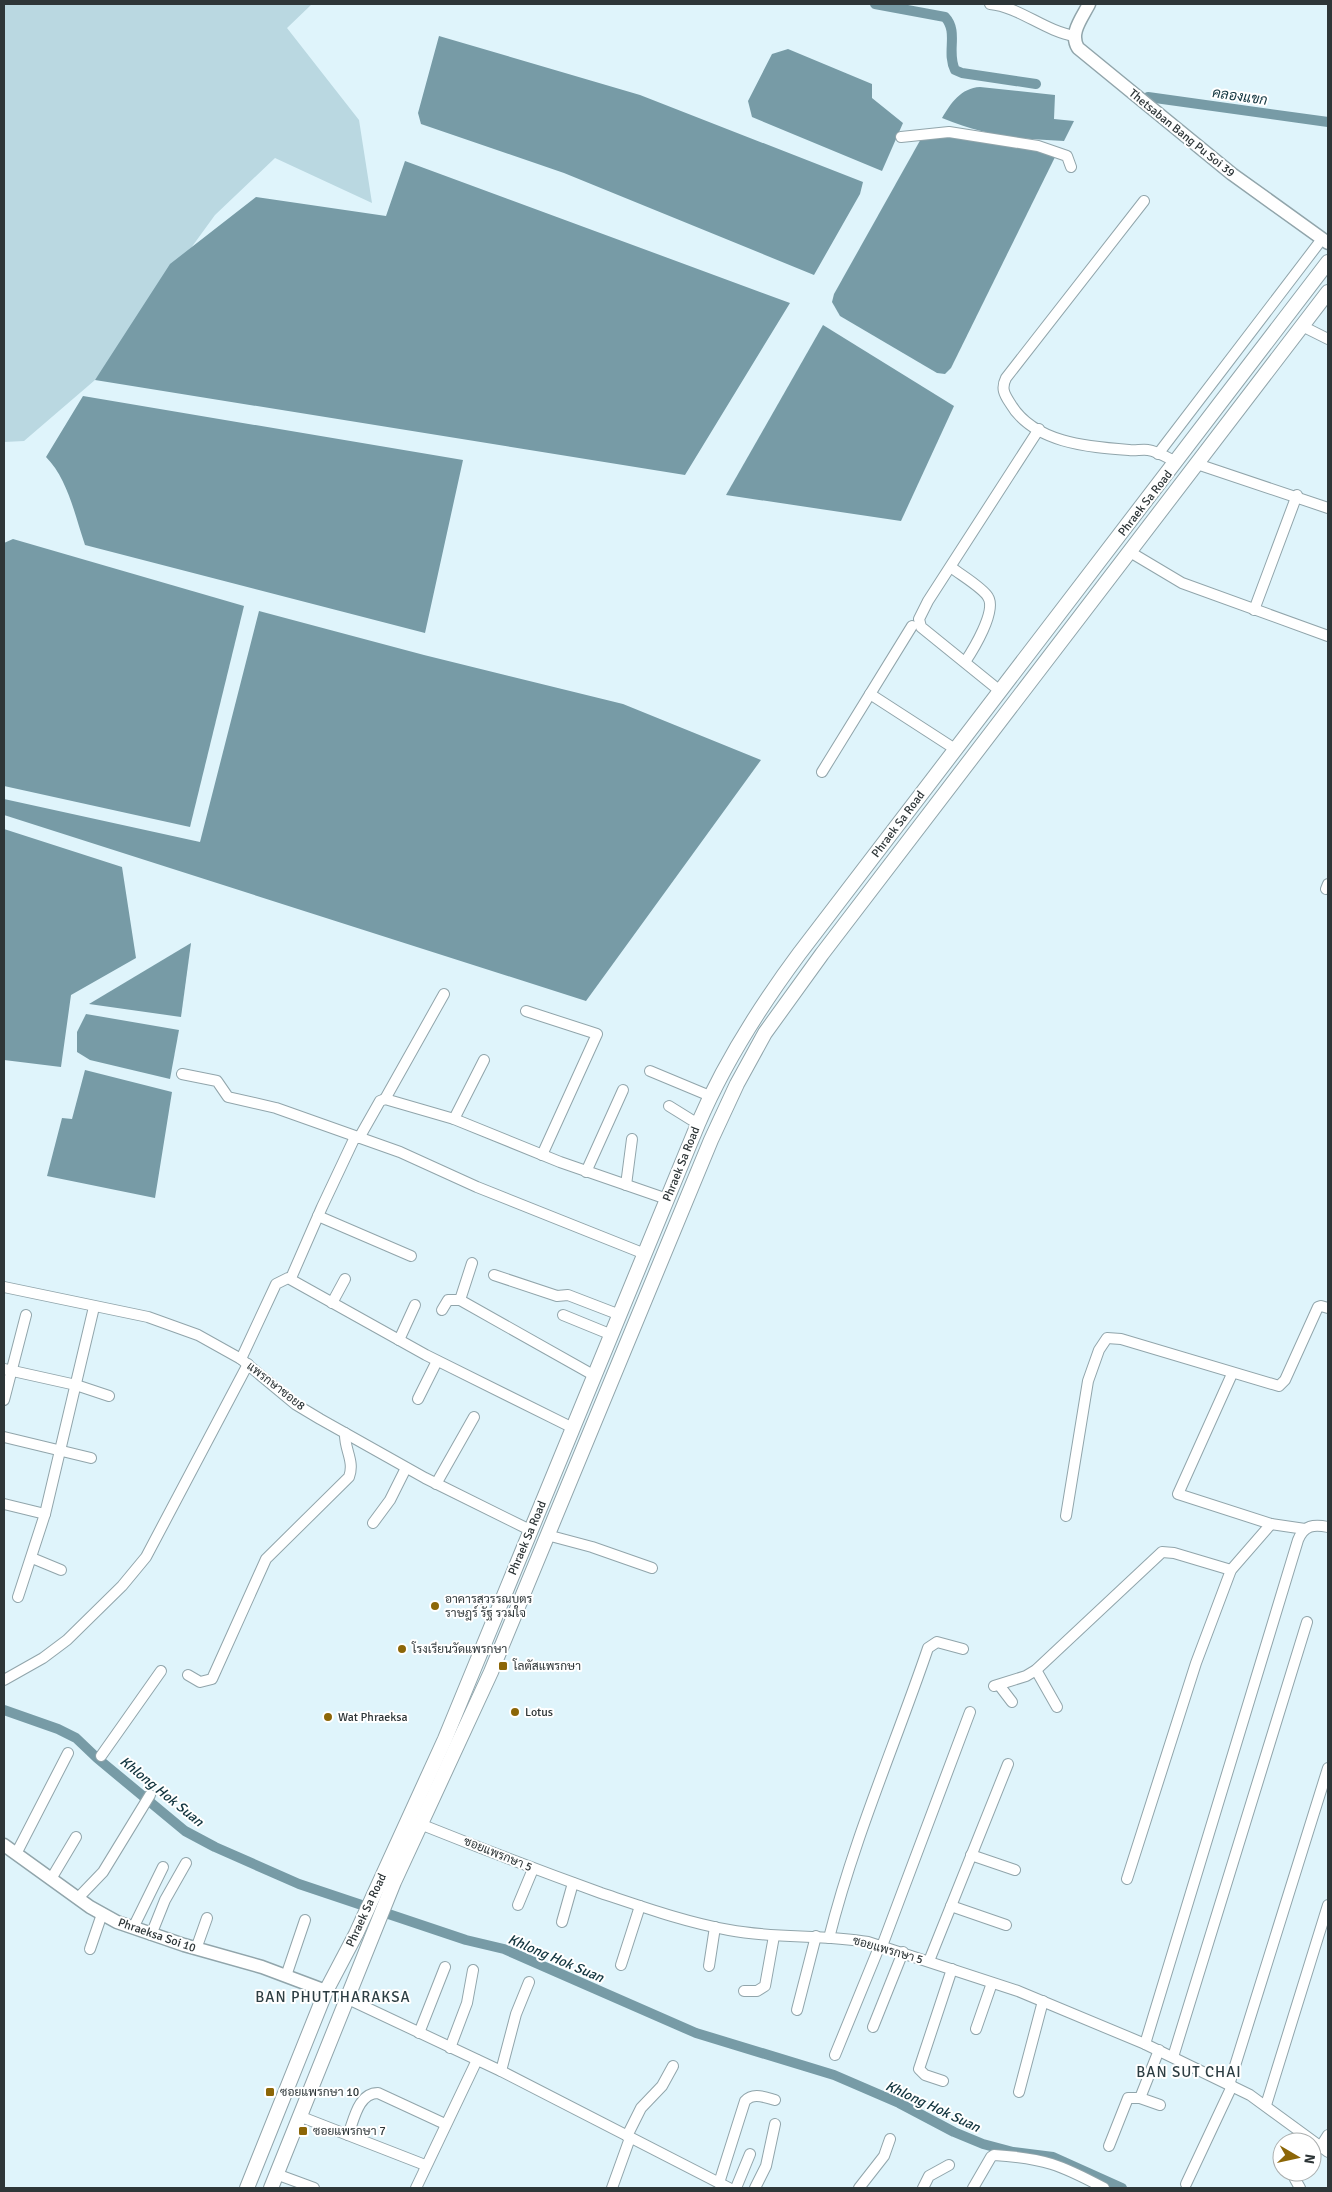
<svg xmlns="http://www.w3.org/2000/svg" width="1332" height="2192" viewBox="0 0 1332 2192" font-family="Signika,Sarabun,sans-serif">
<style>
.green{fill:#bad8e1}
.water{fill:#779ba6}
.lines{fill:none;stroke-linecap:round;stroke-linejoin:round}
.canal{stroke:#779ba6;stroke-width:10}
.minor-casing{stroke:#91a5ab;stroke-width:12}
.tertiary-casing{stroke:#91a5ab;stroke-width:15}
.secondary-casing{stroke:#91a5ab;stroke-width:16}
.minor{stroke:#fff;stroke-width:10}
.tertiary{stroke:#fff;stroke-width:12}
.secondary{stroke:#fff;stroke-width:14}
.poi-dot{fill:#8c6607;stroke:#fff;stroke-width:2}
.labels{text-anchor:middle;stroke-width:4;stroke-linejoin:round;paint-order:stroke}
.street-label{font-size:12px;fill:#2e3638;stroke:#fff}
.poi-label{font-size:12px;fill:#2e3638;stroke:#fff;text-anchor:start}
.water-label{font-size:14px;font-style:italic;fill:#12353f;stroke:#fff}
.quarter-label{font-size:15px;letter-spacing:1px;fill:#2d3e43;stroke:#fff}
</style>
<rect width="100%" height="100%" fill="#dff4fb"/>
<path class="green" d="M4,4h308l-25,24 72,92 13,83 -97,-45 -60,57 -120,165 -71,61 -20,1z"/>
<g class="water">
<path d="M439,36l201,59 223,87 -3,12 -46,81 -250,-102 -143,-49 -3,-11z"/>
<path d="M788,49l84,35v14l31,25 -21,48 -130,-54 -4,-16 24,-47z"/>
<path d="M980,87l75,8 -1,24 20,2 -10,20c-47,-2 -78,-5 -122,-23 9,-15 19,-30 38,-31z"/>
<path d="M930,130l129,19 -108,219 -6,6 -8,-1 -97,-57 -8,-14 2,-8 88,-157z"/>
<path d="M405,161l385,142 -105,172 -590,-95 75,-116 86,-67 130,19z"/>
<path d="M823,325l131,81 -53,115 -175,-26z"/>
<path d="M83,396l380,64 -38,173 -340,-88c-10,-29 -17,-66 -39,-88z"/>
<path d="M13,539l231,67 -54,221 -186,-41v-243z"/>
<path d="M259,611l165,44 199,49 138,56 -175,241 -582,-186v-16l196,43z"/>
<path d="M4,829l118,38 14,91 -65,37 -10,72 -57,-7z"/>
<path d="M191,943l-10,74 -92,-13z"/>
<path d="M86,1014l93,16 -9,49 -80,-19 -13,-8v-20z"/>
<path d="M85,1070l87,22 -17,106 -108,-22 15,-58 10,1z"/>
</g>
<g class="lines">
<g class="canal">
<path d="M875,4l70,13c14,15 1,35 10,53l7,3 74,11"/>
<path d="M1148,97l180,25"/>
<path d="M4,1710l54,19 18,9 21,20 88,73 30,16 84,37 167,56 38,9 192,84 138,42 65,28 55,29 29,12 30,8 40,5 69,31"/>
</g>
<defs>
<g id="minor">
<path d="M990,4c30,3 54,27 85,32"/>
<path d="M901,137l48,-5 89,14 29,10 4,11"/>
<path d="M1144,201l-138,177c-5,10 -2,16 4,25 23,40 78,44 119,47 6,1 13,-1 19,0 9,1 20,8 28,12"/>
<path d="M1302,326l26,13"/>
<path d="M1158,454l164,-215"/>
<path d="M1197,464l131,44"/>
<path d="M1130,552l52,31 146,53"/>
<path d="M952,568c9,7 31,20 36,29 9,14 -15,53 -23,65"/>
<path d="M1254,610l43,-115"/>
<path d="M1000,691l-79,-64 -2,-8 9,-18 111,-172"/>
<path d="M870,694l85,55"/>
<path d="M822,772l90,-146"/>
<path d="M1326,889l2,-5"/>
<path d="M526,1011l71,23 -55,121"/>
<path d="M650,1071l60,25"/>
<path d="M182,1074l35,7 11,16 48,11 124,44 77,35 168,67"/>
<path d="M385,1099l59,-105"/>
<path d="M669,1106l29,18"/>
<path d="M454,1119l30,-59"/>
<path d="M359,1138l21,-37 5,-2 69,20 106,43 107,37"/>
<path d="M586,1172l37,-82"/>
<path d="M626,1185l6,-46"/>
<path d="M318,1216l93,40"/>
<path d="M472,1263l-12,37 135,76"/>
<path d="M494,1275l63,21 11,-1 52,20"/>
<path d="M291,1278l31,-71 33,-70"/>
<path d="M4,1287l144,30 50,18 43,24 54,45 25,15 105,59 105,52"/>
<path d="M332,1303l13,-24"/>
<path d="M442,1310l6,-10h12"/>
<path d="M563,1315l49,20"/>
<path d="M399,1340l16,-35"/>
<path d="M241,1359l35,-75 12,-6 138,77 147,73"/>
<path d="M4,1369l72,16 33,11"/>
<path d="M1232,1374l-54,120 93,30 34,5"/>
<path d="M418,1399l19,-38"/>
<path d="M4,1400l22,-85"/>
<path d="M4,1437l87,21"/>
<path d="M436,1484l38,-67"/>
<path d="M4,1504l41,10"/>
<path d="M1066,1516l22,-135 11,-31 8,-12 14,1 158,47 6,-6 33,-73 3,-1 7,2"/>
<path d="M373,1523l17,-23 16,-32"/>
<path d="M547,1535l45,12 60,21"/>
<path d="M32,1558l29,12"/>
<path d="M18,1597l27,-83 49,-207"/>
<path d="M1036,1670l21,37"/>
<path d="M188,1675l12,7 12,-3 54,-120 83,-82c6,-16 -5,-28 -4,-44"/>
<path d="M4,1680l39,-22 24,-18 55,-54 24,-29 102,-193"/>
<path d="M999,1685l13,17"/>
<path d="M994,1686l32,-10 10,-6 126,-118 12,1 57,17"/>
<path d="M101,1756l60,-85"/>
<path d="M420,1824c60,24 120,47 181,69 42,14 84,29 128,37 46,9 93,4 139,12l150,49 127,53 105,51 78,57"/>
<path d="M16,1854l52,-101"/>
<path d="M971,1855l44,15"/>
<path d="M51,1879l25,-42"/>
<path d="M1127,1879l69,-216 35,-93 40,-46"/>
<path d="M78,1898l25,-26 47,-77"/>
<path d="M518,1905l15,-36"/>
<path d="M951,1906l55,19"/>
<path d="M562,1922l11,-39"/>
<path d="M133,1928l30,-61"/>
<path d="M151,1935l14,-35 21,-37"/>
<path d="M829,1938c25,-100 66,-193 99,-290l9,-6 26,7"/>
<path d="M882,1946l88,-234"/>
<path d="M90,1949l12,-35"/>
<path d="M196,1949l11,-31"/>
<path d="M929,1961l79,-197"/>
<path d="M621,1965l19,-59"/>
<path d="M709,1966l6,-39"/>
<path d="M286,1976l19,-56"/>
<path d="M744,1991h13l8,-5 9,-50"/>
<path d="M346,1998l155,73 228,117"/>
<path d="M797,2010l19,-74"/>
<path d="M873,2027l30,-75"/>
<path d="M976,2029l16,-46"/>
<path d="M419,2033l26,-66"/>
<path d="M1145,2044l153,-504c6,-15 16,-16 30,-13"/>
<path d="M450,2048l17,-45 6,-33"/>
<path d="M835,2055l45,-110"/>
<path d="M1173,2057l134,-435"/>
<path d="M501,2071l15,-57 13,-32"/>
<path d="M943,2081l-18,-6 -6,-6 33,-100"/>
<path d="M1229,2085l99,-317"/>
<path d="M1019,2092l24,-91"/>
<path d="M1140,2098l20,7"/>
<path d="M1266,2105l62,-200"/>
<path d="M299,2116l126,49"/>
<path d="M348,2135c6,-15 10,-42 30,-42l67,31"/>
<path d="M627,2136l14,-28 21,-22 11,-20"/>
<path d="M1109,2146l19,-48h12l19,-48"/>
<path d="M1321,2146l7,-11"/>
<path d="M1298,2172l-3,7 5,9"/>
<path d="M276,2174l38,14"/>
<path d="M719,2183l26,-82c8,-9 19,-4 30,-1"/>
<path d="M1186,2184l46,-98"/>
<path d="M416,2188l61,-128"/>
<path d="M612,2188l18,-50"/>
<path d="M736,2188l14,-34"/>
<path d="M755,2188l11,-22 9,-42"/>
<path d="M859,2188l25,-32 6,-17"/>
<path d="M923,2188l6,-12 20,-11"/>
<path d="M973,2188l18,-31 3,-2c50,3 67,10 110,33"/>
</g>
<g id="tertiary">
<path d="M1089,4c-7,14 -20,29 -11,44l154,126 96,69"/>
<path d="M4,1845l86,62 27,15 67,23 78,22 64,24"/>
</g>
<g id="secondary">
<path d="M247,2188l79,-197 30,-57 89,-195 253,-615c26,-61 61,-116 101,-170l529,-692"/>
<path d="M271,2188l123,-306 97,-210 220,-532 26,-56 28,-51 57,-79 506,-662"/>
</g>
</defs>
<use href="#minor" class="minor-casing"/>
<use href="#tertiary" class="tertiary-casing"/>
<use href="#secondary" class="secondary-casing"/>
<use href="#minor" class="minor"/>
<use href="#tertiary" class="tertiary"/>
<use href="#secondary" class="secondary"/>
</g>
<g class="poi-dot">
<circle cx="435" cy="1606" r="5"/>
<circle cx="402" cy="1649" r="5"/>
<rect x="498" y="1661" width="10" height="10" rx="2.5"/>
<circle cx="515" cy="1712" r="5"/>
<circle cx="328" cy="1717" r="5"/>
<rect x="265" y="2087" width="10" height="10" rx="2.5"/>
<rect x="298" y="2126" width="10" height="10" rx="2.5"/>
</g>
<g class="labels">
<g class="street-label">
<text transform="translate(1182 133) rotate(39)" y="4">Thetsaban Bang Pu Soi 39</text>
<text transform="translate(1145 503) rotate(-52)" y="4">Phraek Sa Road</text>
<text transform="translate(898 824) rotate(-53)" y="4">Phraek Sa Road</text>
<text transform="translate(681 1164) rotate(-68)" y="4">Phraek Sa Road</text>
<text transform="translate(276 1386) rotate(38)" y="4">แพรกษาซอย8</text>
<text transform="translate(527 1538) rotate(-67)" y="4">Phraek Sa Road</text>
<text transform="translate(498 1854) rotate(22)" y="4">ซอยแพรกษา 5</text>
<text transform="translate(366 1910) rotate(-65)" y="4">Phraek Sa Road</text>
<text transform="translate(157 1935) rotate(19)" y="4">Phraeksa Soi 10</text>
<text transform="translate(888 1950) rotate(16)" y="4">ซอยแพรกษา 5</text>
</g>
<g class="poi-label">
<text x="445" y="1603">อาคารสุวรรณบุตร<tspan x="445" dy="14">ราษฎร์ รัฐ รวมใจ</tspan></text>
<text x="412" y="1653">โรงเรียนวัดแพรกษา</text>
<text x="513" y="1670">โลตัสแพรกษา</text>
<text x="525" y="1716">Lotus</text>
<text x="338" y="1721">Wat Phraeksa</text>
<text x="280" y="2096">ซอยแพรกษา 10</text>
<text x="313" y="2135">ซอยแพรกษา 7</text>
</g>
<g class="water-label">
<text transform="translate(1240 96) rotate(8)" y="5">คลองแขก</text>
<text transform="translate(162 1791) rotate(39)" y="5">Khlong Hok Suan</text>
<text transform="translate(556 1958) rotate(23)" y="5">Khlong Hok Suan</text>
<text transform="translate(933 2106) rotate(25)" y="5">Khlong Hok Suan</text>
</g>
<g class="quarter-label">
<text x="333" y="2002">BAN PHUTTHARAKSA</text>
<text x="1189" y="2077">BAN SUT CHAI</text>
</g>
</g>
<rect width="1332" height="2192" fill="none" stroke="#2e3638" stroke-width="10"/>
<g transform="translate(1297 2157) rotate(99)"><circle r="24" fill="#ffffff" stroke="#abafaf"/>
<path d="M0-4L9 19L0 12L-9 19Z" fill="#8c6607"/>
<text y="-8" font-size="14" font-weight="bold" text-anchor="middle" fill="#2e3638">N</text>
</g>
</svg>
